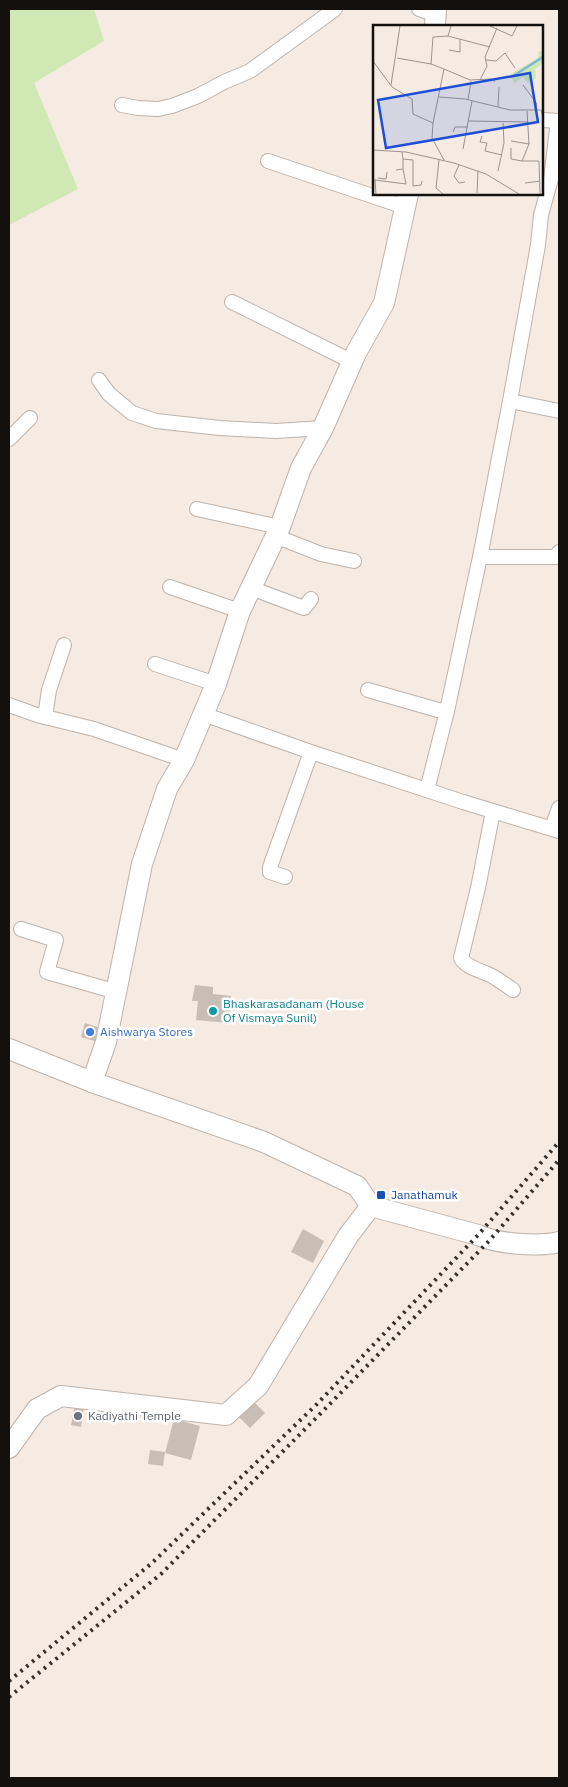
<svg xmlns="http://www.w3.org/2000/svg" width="568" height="1787" viewBox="0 0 568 1787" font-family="'IBM Plex Sans',sans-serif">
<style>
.green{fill:#d0e8b4}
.building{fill:#c8beb5}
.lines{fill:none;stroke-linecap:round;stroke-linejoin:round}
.street-casing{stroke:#bdb3ab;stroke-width:16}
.secondary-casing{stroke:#bdb3ab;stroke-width:22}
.street{stroke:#fff;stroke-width:14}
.secondary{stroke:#fff;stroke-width:20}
.rail{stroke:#35302d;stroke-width:4;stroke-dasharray:2.5 5;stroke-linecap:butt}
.culture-dot{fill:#0f9aa8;stroke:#fff;stroke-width:2}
.shop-dot{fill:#3f7fe0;stroke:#fff;stroke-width:2}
.transit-dot{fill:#1a4fb4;stroke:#fff;stroke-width:2}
.worship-dot{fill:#6b7280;stroke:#fff;stroke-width:2}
.labels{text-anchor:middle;stroke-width:5;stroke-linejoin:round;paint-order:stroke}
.culture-label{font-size:12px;fill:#0d838f;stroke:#fff;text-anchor:start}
.shop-label{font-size:12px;fill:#366cbe;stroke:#fff;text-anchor:start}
.transit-label{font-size:12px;fill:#164399;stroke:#fff;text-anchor:start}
.worship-label{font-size:12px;fill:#5b616d;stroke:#fff;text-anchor:start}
.inset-river{fill:none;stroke:#7cb9d9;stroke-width:2.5}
.inset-road{fill:none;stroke:#9c938e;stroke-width:1}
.view{fill:#1d4ed8;fill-opacity:0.15;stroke:#1d4ed8;stroke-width:2.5}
.inset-edge{fill:none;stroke:#14100e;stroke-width:2.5}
</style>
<rect width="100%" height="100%" fill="#f6ebe3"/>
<path class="green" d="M9,9h85l10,32 -70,42 44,106 -69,36z"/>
<g class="building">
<path d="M195,985l18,2v7l18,2 -3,27 -32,-3 2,-19h-6z"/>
<path d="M85,1023l13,4 -3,14 -14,-4z"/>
<path d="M303,1229l21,12 -11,22 -22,-11z"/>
<path d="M252,1400l13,13 -15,15 -13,-13z"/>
<path d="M75,1405l9,2 -3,20 -10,-2z"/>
<path d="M174,1419l26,7 -9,34 -26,-7z"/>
<path d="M150,1450l15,2 -2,14 -15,-2z"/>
</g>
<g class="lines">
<defs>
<g id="street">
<path d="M419,9l17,6"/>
<path d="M122,105l16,3 20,1 14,-3 26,-10 26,-14 26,-11 85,-62"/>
<path d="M542,120l17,1"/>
<path d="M268,161l137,46"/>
<path d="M232,302l121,60"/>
<path d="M99,380l10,14 23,19 24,8 64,7 56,3 47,-3"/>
<path d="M510,401l49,10"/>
<path d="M9,439l21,-21"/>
<path d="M197,509l83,18"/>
<path d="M275,536l46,18 33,7"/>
<path d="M480,557h76l3,-5"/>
<path d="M170,587l70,24"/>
<path d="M251,588l53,20 7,-9"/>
<path d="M155,664l61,20"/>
<path d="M368,690l70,20 9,1"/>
<path d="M9,705l28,10 57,14 90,31"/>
<path d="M203,714l108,38 152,50 96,29"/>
<path d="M45,717l4,-27 15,-45"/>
<path d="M427,790l20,-79 33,-154 30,-156 28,-156 3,-30 10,-36 7,-58"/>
<path d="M493,811l-15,77 -17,70c5,10 22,13 31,18 7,4 14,9 21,14"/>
<path d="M552,828l7,-20"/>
<path d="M285,877l-15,-5v-5l41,-115"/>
<path d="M21,929l35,11 -9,32 70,20"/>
</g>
<g id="secondary">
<path d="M435,26l1,-17"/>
<path d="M9,1049l83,33 172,60 93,44 14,20"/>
<path d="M92,1082l14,-40 36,-178 25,-75 17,-29 32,-76 24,-73 40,-84 21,-59 22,-40 33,-75 28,-50 24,-109"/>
<path d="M9,1448l28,-39 24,-13 165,19 32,-29 90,-150 23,-30 107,29c19,9 61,12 81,7"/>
</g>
</defs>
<use href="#street" class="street-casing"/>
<use href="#secondary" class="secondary-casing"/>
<use href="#street" class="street"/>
<use href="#secondary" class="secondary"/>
<g class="rail">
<path d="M9,1681l143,-118 165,-159 161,-169 81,-93"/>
<path d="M9,1697l152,-123 161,-162 167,-171 70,-81"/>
</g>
</g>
<circle class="culture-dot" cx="213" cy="1011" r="5"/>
<circle class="shop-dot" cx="90" cy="1032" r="5"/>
<rect class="transit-dot" x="376" y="1190" width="10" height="10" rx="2.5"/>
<circle class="worship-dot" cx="78" cy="1416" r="5"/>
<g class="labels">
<g class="culture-label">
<text x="223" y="1008">Bhaskarasadanam (House<tspan x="223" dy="14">Of Vismaya Sunil)</tspan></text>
</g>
<g class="shop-label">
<text x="100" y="1036">Aishwarya Stores</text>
</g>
<g class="transit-label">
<text x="391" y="1199">Janathamuk</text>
</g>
<g class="worship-label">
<text x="88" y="1420">Kadiyathi Temple</text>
</g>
</g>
<g transform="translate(373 25)">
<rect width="170" height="170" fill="#f6ebe3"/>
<path d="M166,26l4,1v11l-8,6 1,9 -8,5 -5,-6 -8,6 -6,-8 29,-17z" fill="#d0e8b4"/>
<path class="inset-river" d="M140,51l30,-19"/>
<path class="inset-road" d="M117,1l22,10 5,-10M75,11l42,11M76,25l11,2v-13M24,33l34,6M113,35l10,1 9,-8 10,15M0,36l19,26 20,12 1,15 20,9 -1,15 12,22M71,44l26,11 21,-1 4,3M107,55l7,-14 -2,-9 12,-29M18,60l9,-59M150,60l14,19 -2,6M66,72l26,2 45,11h31l2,8M95,75l3,-19M125,82l1,-20M154,86l2,33 -7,17h17l1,33M96,96l59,1M60,98l11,-54 -13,-5 2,-27 15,-1 3,-10M80,107l2,-5h13M109,111l-2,6 7,1 -2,8 17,4M138,116l18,3M138,123v11l11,2M90,124l9,-48M0,125l33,2 48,11 32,11 33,20M29,127l1,7 10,1v26l8,-1 1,-4M66,135l-3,28 7,6M86,140l-5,11 5,7 6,-1M30,144l3,15M23,145l7,-1v-10M125,146l6,-28 -1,-20M5,153l8,1 1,-7M2,154l1,15M2,155l31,4M152,158l15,-2M104,168l1,-22"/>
<path class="view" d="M157,48l8,49 -152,26 -8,-48z"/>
<rect width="170" height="170" class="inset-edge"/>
</g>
<rect width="568" height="1787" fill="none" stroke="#14100e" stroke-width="20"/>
</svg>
